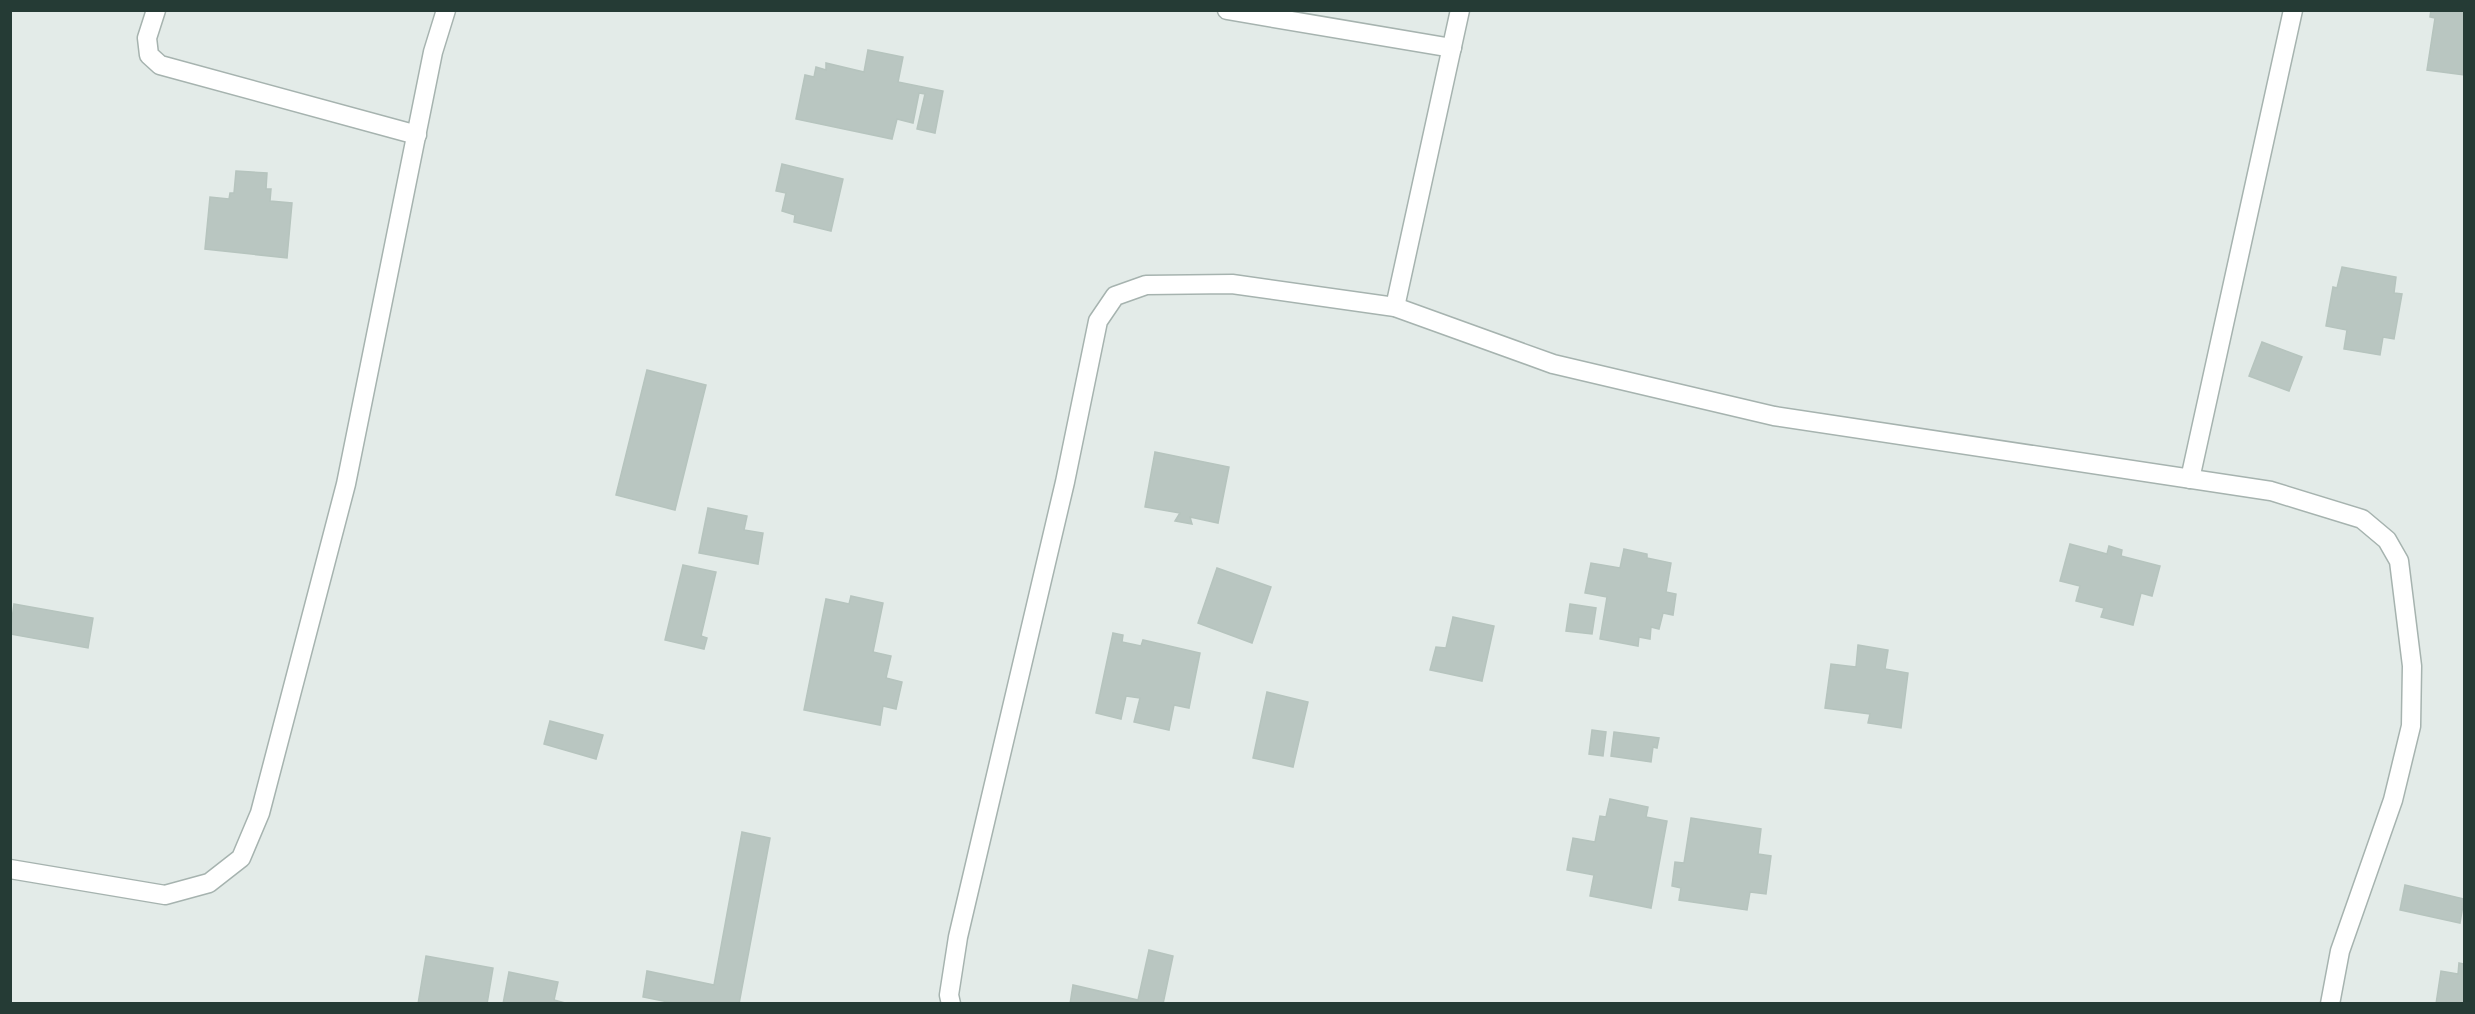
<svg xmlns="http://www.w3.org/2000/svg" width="2475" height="1014" viewBox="0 0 2475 1014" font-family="Arial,sans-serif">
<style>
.building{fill:#b9c6c1;stroke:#b6c4be;stroke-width:1.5}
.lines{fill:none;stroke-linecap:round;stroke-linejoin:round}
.minor-casing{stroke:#a6b3af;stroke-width:21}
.minor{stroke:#fff;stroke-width:18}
</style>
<rect width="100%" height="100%" fill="#e3ebe8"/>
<g class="building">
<path d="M2431,10h33v65l-37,-5 8,-52 -5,-1z"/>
<path d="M868,50l35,7 -5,25 45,9 -8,42 -18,-4 8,-35 -6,-1 -6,30 -16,-4 -5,20 -96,-20 9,-44 9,2 2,-10 10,3v-7l38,9z"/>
<path d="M782,164l61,15 -12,52 -37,-9 1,-7 -13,-4 4,-18 -10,-2z"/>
<path d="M236,171l31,2 -1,16h5l-1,12 22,2 -5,55 -82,-9 5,-52 19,2 1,-6h4z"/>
<path d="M2342,267l54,10 -2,16 8,1 -8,45 -11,-2 -3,18 -36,-6 3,-19 -21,-4 7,-39 4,1z"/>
<path d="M2262,342l40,15 -13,34 -40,-15z"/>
<path d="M647,370l59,15 -31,125 -59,-15z"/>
<path d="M1155,452l74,15 -11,56 -28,-6 2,7 -17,-3 5,-8 -35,-6z"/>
<path d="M708,508l39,8 -3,14 19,3 -5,31 -59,-11z"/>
<path d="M2070,544l37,10 2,-8 13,4 -1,6 39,10 -8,30 -11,-3 -8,32 -32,-8 3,-9 -28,-7 4,-15 -20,-5z"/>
<path d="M1624,549l23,5v4l24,5 -5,29 10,2 -3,21 -10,-2 -4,16 -8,-2 -1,12 -11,-2 -1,9 -38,-7 7,-42 -22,-4 6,-30 29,5z"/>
<path d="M683,565l33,7 -15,64 6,2 -3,11 -39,-9z"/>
<path d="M1217,568l54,19 -19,56 -54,-20z"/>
<path d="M851,596l32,7 -10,49 18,4 -5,22 16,4 -6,27 -13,-3 -3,19 -76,-15 22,-111 23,5z"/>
<path d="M14,604l79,14 -5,30 -78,-14z"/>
<path d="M1570,604l26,4 -4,26 -26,-3z"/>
<path d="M1453,617l41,9 -12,55 -52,-11 6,-23 10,1z"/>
<path d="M1113,633l10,2 -1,7 19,4 2,-6 57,13 -11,55 -15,-3 -5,25 -35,-8 6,-24 -14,-2 -5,23 -25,-6z"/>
<path d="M1858,645l30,5 -3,19 23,4 -7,55 -33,-5 2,-9 -45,-6 6,-44 25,3z"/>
<path d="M1267,692l41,10 -15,65 -40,-9z"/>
<path d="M550,721l53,14 -7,24 -52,-15z"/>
<path d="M1592,730l14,2 -3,24 -14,-2z"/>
<path d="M1614,732l45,6 -2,10 -4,-1 -2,15 -40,-6z"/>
<path d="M1610,799l38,8 -2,10 21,4 -16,87 -61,-12 4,-21 -27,-5 6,-32 22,4 5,-26 6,1z"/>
<path d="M1691,818l70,11 -3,25 13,2 -5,38 -16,-2 -3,18 -68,-10 2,-12 -9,-2 3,-24 9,1z"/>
<path d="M742,832l28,6 -31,166h-61l-35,-7 4,-26 67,14z"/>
<path d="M2405,885l59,14 -4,24 -60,-13z"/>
<path d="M1149,950l24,6 -10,48h-93l3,-19 65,15z"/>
<path d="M426,956l67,12 -6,36h-69z"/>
<path d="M2459,963l5,1v40h-28l5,-33 17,3z"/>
<path d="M509,972l49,10 -4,18 15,4h-66z"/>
</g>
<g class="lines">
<defs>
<g id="minor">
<path d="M156,10l-9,28 2,17 11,10 257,70"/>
<path d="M1227,10l225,38"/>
<path d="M1395,307l65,-297"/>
<path d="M2190,479l103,-469"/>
<path d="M10,869l155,26 44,-12 32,-25 19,-45 86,-329 87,-432 13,-42"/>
<path d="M951,1004l-2,-9 9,-58 107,-455 33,-161 17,-25 31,-11 86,-1 163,23 158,57 221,52 497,75 91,28 25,21 12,21 13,105 -1,60 -18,74 -53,151 -10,53"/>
</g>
</defs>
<use href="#minor" class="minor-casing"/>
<use href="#minor" class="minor"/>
</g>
<rect width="2475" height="1014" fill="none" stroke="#253b35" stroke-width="24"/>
</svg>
